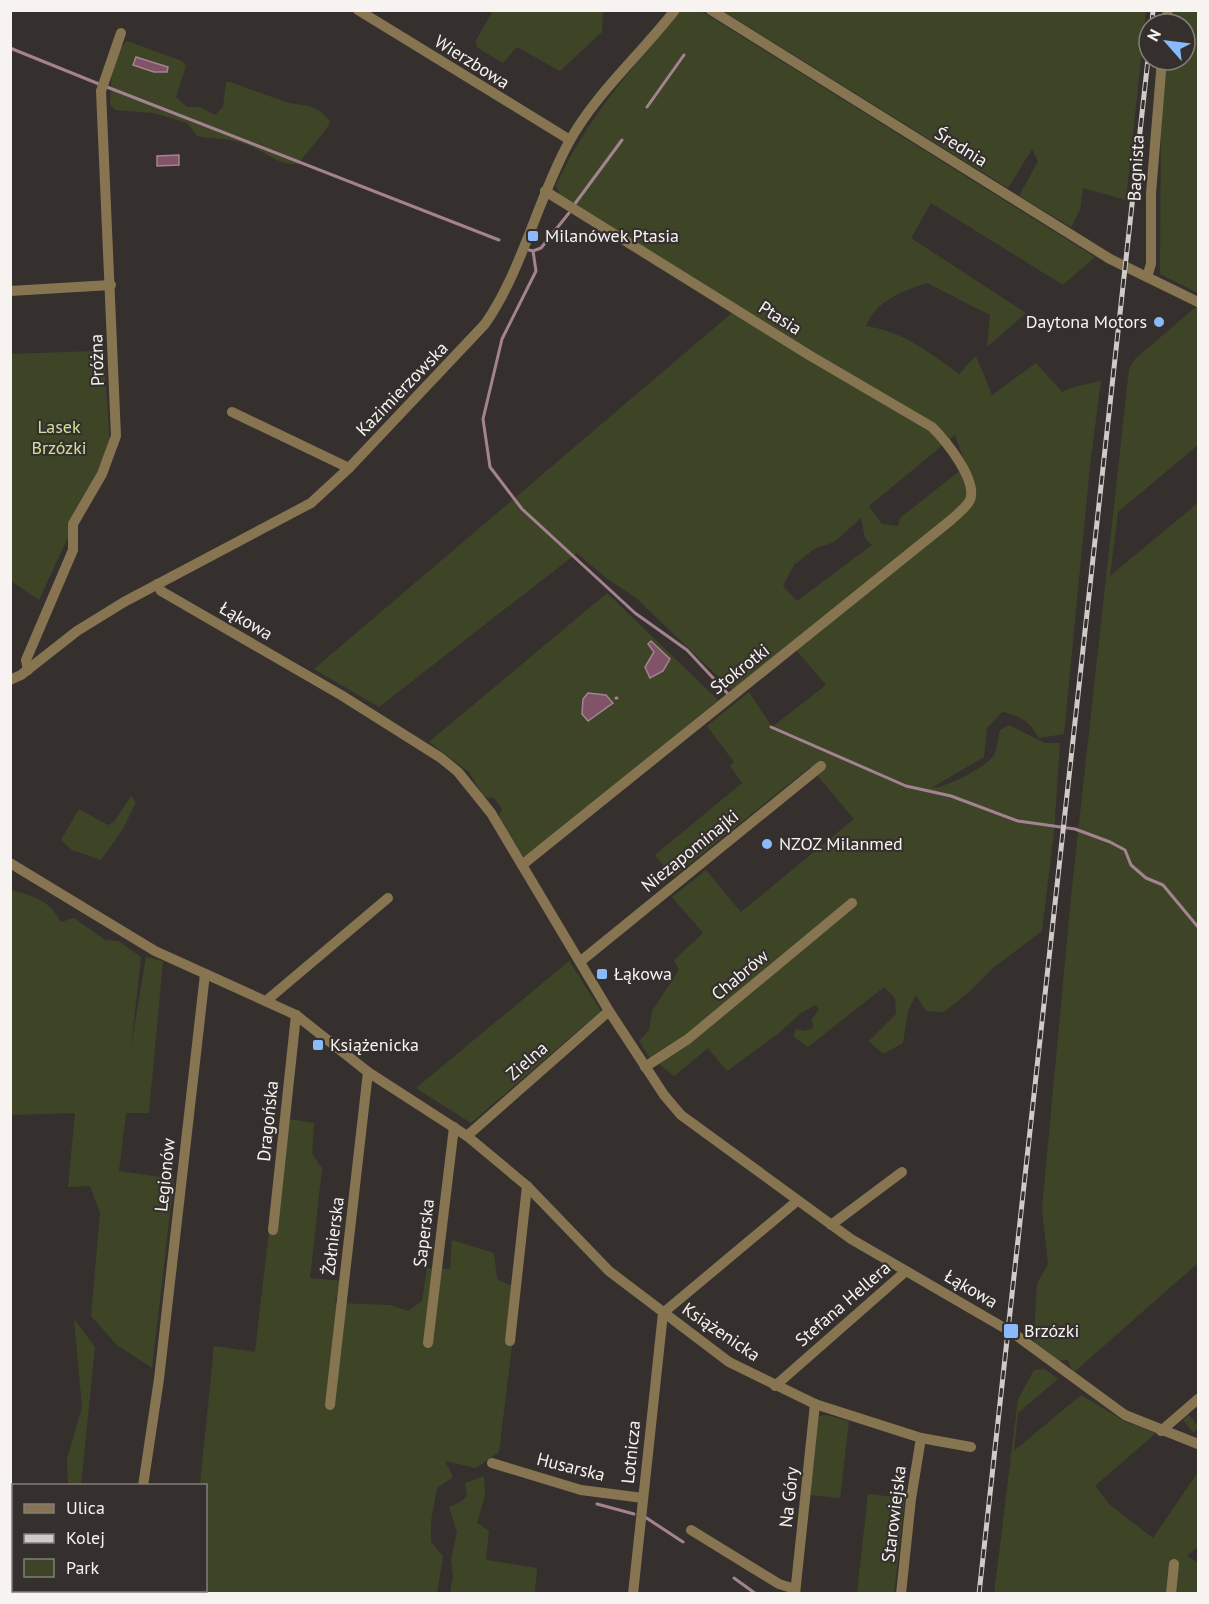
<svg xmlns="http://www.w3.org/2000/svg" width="1209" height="1604" viewBox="0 0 1209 1604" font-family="'PT Sans',sans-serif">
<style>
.green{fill:#3e4527;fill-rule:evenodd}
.water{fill:#815368;stroke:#a48391;stroke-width:1.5}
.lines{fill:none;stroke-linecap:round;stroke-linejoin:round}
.stream{stroke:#a48391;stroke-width:3}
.minor{stroke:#867550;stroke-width:10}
.rail-casing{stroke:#cecbc9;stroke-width:5}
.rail{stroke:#35302e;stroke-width:3;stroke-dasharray:9;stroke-linecap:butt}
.poi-dot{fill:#89bafc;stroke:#35302e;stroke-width:2}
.labels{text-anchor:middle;stroke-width:4.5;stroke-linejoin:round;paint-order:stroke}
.street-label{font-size:18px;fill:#f6f3f1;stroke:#35302e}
.poi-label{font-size:18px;fill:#f6f3f1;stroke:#35302e;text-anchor:start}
.park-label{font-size:18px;fill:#d0e196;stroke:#35302e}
</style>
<rect width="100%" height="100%" fill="#35302e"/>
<g class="green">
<path d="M493,11h110l-1,21 -42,39 -43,-24 -14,16 -25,-15 -3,-6z"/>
<path d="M681,11h20l394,246 -32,28 -132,-82 -20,35 115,75 -39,34 3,-32 -63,-32c-25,8 -51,18 -61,43 36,5 64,27 93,48l17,-18 16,39 44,-32 26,29c15,-8 25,-6 39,-12l-11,86 -26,268 -25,4c-9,-16 -19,-23 -37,-26l-15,16 -3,29 -53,31c14,0 58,-21 64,-35 3,-6 3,-16 5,-23l9,-5 36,18h15l-6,89 -12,99 -49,37 -23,23 -26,21 -18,-1 -10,-16 -8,16 -5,32 -20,11 -14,-13 27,-27 -1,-16 -11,-11 -76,60 -15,-11 3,-7 9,2 8,-3 -1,-9 7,-10 -4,-4 -14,8 -22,20 -52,38 -19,-23 -34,28 -15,-12 -4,2 -16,-25 10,-11 3,-19 27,-41 -5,-10 29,-27 -31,-36 34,-27 35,42 113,-93 -44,-52 -137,110 -18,-22 87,-72 -12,-17 4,-4 -27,-36 42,-34 23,35 54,-42 -35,-41 -58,47 -98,-94 -29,-19 -29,-25 -198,154 -65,-38 419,-357 -173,-116 -4,-11c33,-70 76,-117 125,-174zM955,435l11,31 -66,52 -2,8 -16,-2 -13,-18zM861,518l4,20 7,7 -75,56 -14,-15 11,-21 20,-16 20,-7z"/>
<path d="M723,11h423l-20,189 -43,-12 -3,22 -9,17 -52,-31 19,-35 -6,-12 -24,39z"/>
<path d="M1174,11h24v282l-38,-19 1,-156 7,-58h17v-36h-13z"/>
<path d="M127,41l55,20 4,5 -10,31 11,10h13l15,8 8,-8 3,-25h4l59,21 20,3 11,5 10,10 -3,7 -29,36c-22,1 -34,-14 -53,-20 -16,-6 -32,-5 -48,-8l-10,-13 -33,-10 -39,-3 -5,-6c1,-19 1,-50 17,-63z"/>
<path d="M1198,305v140l-80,67 -8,64 88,-73v760l-125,110 -5,-13 -12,1 -22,-18v-7l3,-52 11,-20 -6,-56 30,-321 57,-518 6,-10z"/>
<path d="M96,351l8,5 6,90 -71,154 -28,-19 -1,-227z"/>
<path d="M607,593l111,107 -190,157 -5,-1 -24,-40 3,-7 -8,-11 -10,-1 -15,-25 -40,-30z"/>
<path d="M131,796l5,6 -13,27 -22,31 -29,-10 -11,-10 18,-31 29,16 6,-3z"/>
<path d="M12,890c23,7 37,10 49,32l13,-4 31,22 13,1 23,16 -10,91 15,-91 17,4 -14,152h-23l-7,58 55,8 -22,189 -35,-23 -26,-29 9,-103 -10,-27 -22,1 7,-74 -64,2z"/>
<path d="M569,961l32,50 -130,112 -55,-35z"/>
<path d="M282,1118l32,5 -2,31 10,14 -12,110 32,3 -7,22 55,2 18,6 14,-10 5,-33 23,1 2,-29 42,13 3,26 22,10 -20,163 -23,16 -31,-7 8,16 -16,11 -6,33v21l12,14 -6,37 -247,1v-3l16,-1v-104l-6,-1 14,-139 41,6z"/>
<path d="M74,1319l21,28 -14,139 -13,-1 -1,-26 15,-52z"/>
<path d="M1045,1369l13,10 -40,34 -4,38 67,-56 43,26 32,12 -61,53 15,19 43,33 45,-66v75l-11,9 11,7v30l-204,1 24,-195 16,-29z"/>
<path d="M826,1415l23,6 -9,77 -30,-3 9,-79z"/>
<path d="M1189,1415l9,11 -4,7 -11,-13z"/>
<path d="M484,1476l1,19 -8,28 12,8 -3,29 51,8 -2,25h-85l3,-17 -2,-16 6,-28 -8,-25 13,-6 5,-6 -2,-12z"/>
<path d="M868,1494l37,4 -11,95h-37z"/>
</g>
<g class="water">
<path d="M136,57l32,10 -1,5h-13l-21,-7z"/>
<path d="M179,155v10l-22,1v-10z"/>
<path d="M651,641l19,18 -7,12 -13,7 -5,-11 9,-15 -6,-8z"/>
<path d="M588,693l18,2 7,8 -25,18 -6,-7 1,-15z"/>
</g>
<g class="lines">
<g class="stream">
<path d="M10,48l89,36"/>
<path d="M107,87l392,153"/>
<path d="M647,107l37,-52"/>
<path d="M574,205l48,-65"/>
<path d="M529,250l4,1 3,20 -34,68 -19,80 7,48 32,42 113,104 52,37 41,44"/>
<path d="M533,251l8,-3 28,-35"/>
<path d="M616,698h1"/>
<path d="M771,727l135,59 45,10 67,25 57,8 35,13 15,8 6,15 15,13 17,7 35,42"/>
<path d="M597,1504l37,10"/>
<path d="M645,1517l38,25"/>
<path d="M734,1578l22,16"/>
</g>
<g class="minor">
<path d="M358,10l212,130"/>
<path d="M711,10l399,249 88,43"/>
<path d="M1166,24l2,-14"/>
<path d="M1147,277l4,-13v-71l11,-133"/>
<path d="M10,291l101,-6"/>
<path d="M232,412l117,56"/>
<path d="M157,584l4,7 180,104 100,63 17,14 33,41 118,198 55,84 17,20 170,124 162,94 112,82 73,29"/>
<path d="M28,670l-2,-10 47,-110v-26l29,-50 14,-38 -15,-345 20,-58"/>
<path d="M10,680l11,-5 56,-44 47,-29 187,-99 38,-35 136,-144c38,-55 52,-124 84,-182 27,-49 72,-88 106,-132"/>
<path d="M10,863l145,88 141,64 72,57 99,64 60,50 82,85 120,91 86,42 106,34 50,9"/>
<path d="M522,865l429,-345c6,-6 15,-12 19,-20 8,-20 -25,-60 -38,-73l-123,-72 -264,-164"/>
<path d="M581,961l240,-195"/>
<path d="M266,1001l122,-103"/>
<path d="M645,1067l43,-28 164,-136"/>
<path d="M467,1136l142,-125"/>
<path d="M831,1225l71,-53"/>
<path d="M273,1230l23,-215"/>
<path d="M510,1341l17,-155"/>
<path d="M428,1343l26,-216"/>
<path d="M775,1386l131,-115"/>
<path d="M330,1405l38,-333"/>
<path d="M1161,1431l37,-32"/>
<path d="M492,1463l89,27 62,8"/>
<path d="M143,1486l16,-107 46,-405"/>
<path d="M691,1530l88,54 16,5"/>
<path d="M147,1590l6,4"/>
<path d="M633,1594l30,-281 134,-112"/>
<path d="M795,1594l20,-190"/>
<path d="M901,1594l10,-95 10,-61"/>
<path d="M1171,1594l3,-30"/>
</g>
<defs>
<g id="rail">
<path d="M1152,24l1,-14"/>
<path d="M979,1594l170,-1544"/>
</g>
</defs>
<use href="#rail" class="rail-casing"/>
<use href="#rail" class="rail"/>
</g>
<g class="poi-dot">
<rect x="527" y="230" width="12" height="12" rx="3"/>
<circle cx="1159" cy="322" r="6"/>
<circle cx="767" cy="844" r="6"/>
<rect x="596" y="968" width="12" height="12" rx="3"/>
<rect x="312" y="1039" width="12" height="12" rx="3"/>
<rect x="1003" y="1323" width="16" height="16" rx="3"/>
</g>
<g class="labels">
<g class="street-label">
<text transform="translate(472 62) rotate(32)" y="6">Wierzbowa</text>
<text transform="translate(961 147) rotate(32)" y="6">Średnia</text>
<text transform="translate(1136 168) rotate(-87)" y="6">Bagnista</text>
<text transform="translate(780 318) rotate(32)" y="6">Ptasia</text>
<text transform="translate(97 360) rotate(-92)" y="6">Próżna</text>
<text transform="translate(402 389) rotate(-46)" y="6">Kazimierzowska</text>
<text transform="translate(246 621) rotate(30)" y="6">Łąkowa</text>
<text transform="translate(740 669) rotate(-38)" y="6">Stokrotki</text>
<text transform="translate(690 851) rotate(-39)" y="6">Niezapominajki</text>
<text transform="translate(740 975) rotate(-40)" y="6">Chabrów</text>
<text transform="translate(527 1061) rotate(-41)" y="6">Zielna</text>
<text transform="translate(268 1121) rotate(-84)" y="6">Dragońska</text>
<text transform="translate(165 1175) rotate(-84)" y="6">Legionów</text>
<text transform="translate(424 1233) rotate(-83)" y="6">Saperska</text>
<text transform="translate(333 1236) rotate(-83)" y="6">Żołnierska</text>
<text transform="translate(971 1289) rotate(30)" y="6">Łąkowa</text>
<text transform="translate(843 1304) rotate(-41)" y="6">Stefana Hellera</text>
<text transform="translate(721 1332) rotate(34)" y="6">Książenicka</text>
<text transform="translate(631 1452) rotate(-84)" y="6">Lotnicza</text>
<text transform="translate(571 1467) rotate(14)" y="6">Husarska</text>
<text transform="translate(789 1497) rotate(-84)" y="6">Na Góry</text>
<text transform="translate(894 1514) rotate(-83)" y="6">Starowiejska</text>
</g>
<g class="poi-label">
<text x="545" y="242">Milanówek Ptasia</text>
<text x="1147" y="328" text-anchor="end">Daytona Motors</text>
<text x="779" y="850">NZOZ Milanmed</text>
<text x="614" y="980">Łąkowa</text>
<text x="330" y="1051">Książenicka</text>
<text x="1024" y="1337">Brzózki</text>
</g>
<g class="park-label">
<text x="59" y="433">Lasek<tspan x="59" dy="21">Brzózki</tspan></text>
</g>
</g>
<rect width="1209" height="1604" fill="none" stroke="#f6f3f1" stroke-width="24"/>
<rect x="12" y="1484" width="195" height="108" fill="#35302e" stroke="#827e7c" stroke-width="1.5"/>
<rect x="24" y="1504" width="30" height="9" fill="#867550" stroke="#827e7c" stroke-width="1.5"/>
<text x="66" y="1514" font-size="18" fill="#f6f3f1">Ulica</text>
<rect x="24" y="1534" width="30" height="9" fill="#cecbc9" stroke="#827e7c" stroke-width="1.5"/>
<text x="66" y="1544" font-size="18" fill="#f6f3f1">Kolej</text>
<rect x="24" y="1559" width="30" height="18" fill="#3e4527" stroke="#827e7c" stroke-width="1.5"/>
<text x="66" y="1574" font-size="18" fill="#f6f3f1">Park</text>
<g transform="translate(1167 42) rotate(298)"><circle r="28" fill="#35302e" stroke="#827e7c" stroke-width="1.5"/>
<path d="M0-4.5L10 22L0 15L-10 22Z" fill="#89bafc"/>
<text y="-9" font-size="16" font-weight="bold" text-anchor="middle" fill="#f6f3f1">N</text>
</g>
</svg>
